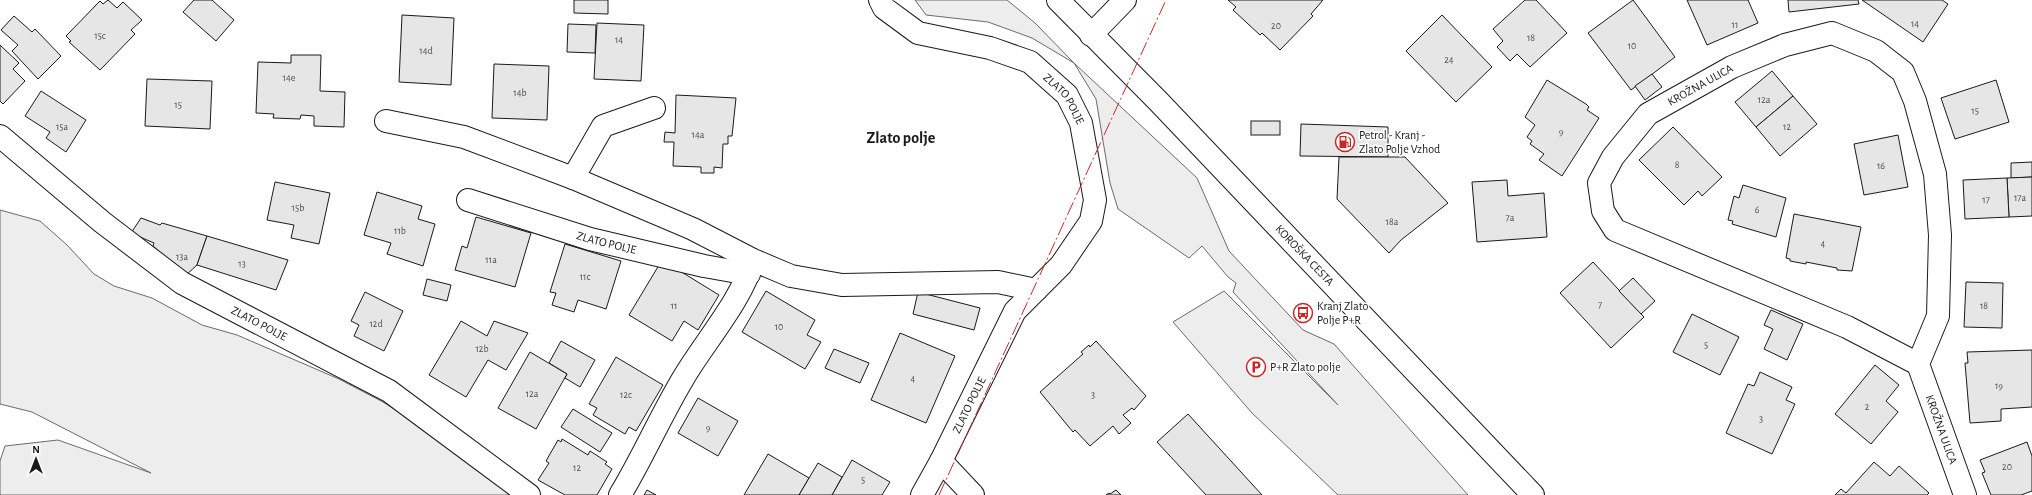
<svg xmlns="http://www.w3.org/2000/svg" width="2032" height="495" viewBox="0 0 2032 495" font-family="'Alegreya Sans',sans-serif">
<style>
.built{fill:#ededed;stroke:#6a6a6a}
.building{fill:#e6e6e6;stroke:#1a1a1a}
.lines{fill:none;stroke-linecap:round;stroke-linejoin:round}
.minor-casing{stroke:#1a1a1a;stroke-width:24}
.major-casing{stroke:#1a1a1a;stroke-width:24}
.minor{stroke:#fff;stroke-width:22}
.major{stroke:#fff;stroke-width:22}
.power{stroke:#c62828;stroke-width:1;stroke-dasharray:14 3 2 3;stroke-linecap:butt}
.labels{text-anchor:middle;stroke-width:3;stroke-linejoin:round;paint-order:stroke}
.number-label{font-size:10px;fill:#4d4d4d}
.street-label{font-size:12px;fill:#1a1a1a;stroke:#fff}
.poi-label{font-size:12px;fill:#1a1a1a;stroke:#fff;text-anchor:start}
.district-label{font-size:16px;font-weight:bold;fill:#1a1a1a;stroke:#fff}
</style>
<rect width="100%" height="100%" fill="#fff"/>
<g class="built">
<path d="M915,0h92l28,23 39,40 123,115 32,73 74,79 31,14 134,151h-130l-86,-82 -79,-91 51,-31 114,114 -105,-113 3,-9 -8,-6 -26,-31 -13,12 -71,-49 -8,-26 -14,-84 -22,-36 -42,-25 -44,-16 -62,-7z"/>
<path d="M0,210l40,11 27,24 27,29 20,12 38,12 50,27 35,10 102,44 44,23 52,32 77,61h-512v-34l5,-15 53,-6 93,33 -119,-61 -32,-8z"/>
</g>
<g class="building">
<path d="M108,0l9,8 6,-6 19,18 -11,10 4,4 -35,36 -31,-28 2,-1 -5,-5 34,-35 3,3z"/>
<path d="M194,0h18l22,20 -18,21 -33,-29z"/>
<path d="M574,0h34v14l-34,-1z"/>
<path d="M1228,0h95l-12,14 2,2 -33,34 -18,-17 -2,2 -27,-25 3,-3z"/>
<path d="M1525,0h11l31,33 -37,34 -13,-13 -7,7 -13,-14 6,-6 -10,-12z"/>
<path d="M1633,0l42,57 -44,33 -43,-57z"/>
<path d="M1687,0h61l10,23 -51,22z"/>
<path d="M1788,0h70l1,4 -70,8z"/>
<path d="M1862,0h80l6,4 -25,38z"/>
<path d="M402,15l52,3 -3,67 -52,-3z"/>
<path d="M1442,15l50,52 -36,35 -50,-51z"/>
<path d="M14,16l18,16 3,-3 26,27 -23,23 -26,-28 6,-6 -17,-15z"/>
<path d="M597,23l47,2 -3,56 -47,-2z"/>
<path d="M568,24l28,1 -1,28 -28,-1z"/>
<path d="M0,45l19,18 -6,6 12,12 -22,23 -3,-3z"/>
<path d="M291,55h30l-1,36 25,1 -1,35 -30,-1v-10l-13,-1 -1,4 -27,-1 1,-4 -18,-1 2,-51 33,1z"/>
<path d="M494,64l55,2 -2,54 -55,-2z"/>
<path d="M1772,71l21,25 -37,31 -21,-25z"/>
<path d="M1652,74l10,13 -17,13 -10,-14z"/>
<path d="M147,79l65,2 -2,48 -65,-3z"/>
<path d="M1547,80l39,24 3,3 -2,3 12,8 -37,58 -23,-16 5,-6 -14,-10 2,-3 -5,-4 8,-12 -10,-8z"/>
<path d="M1996,80l13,42 -54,17 -14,-41z"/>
<path d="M41,91l45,29 -20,32 -20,-14 4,-6 -25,-16z"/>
<path d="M676,95l60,3 -4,38h-4v8h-5l-1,24 -8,-1v6h-13v-6l-28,-1 1,-24h-10l1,-10 10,1z"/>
<path d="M1793,96l24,28 -37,32 -24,-29z"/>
<rect x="1251" y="121" width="29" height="14"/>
<path d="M1301,124l87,3v30l-88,-1z"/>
<path d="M1673,127l49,50 -20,19 -4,-5 -14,14 -45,-45z"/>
<path d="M1898,135l10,52 -44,8 -10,-51z"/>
<path d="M1339,157h66l43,46 -47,37 -12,13 -52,-54z"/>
<path d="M2032,162v15l-21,1v-15z"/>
<path d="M2032,177v39l-23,1 -2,-39z"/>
<path d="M2007,178l2,39 -44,2 -2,-39z"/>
<path d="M1507,180l1,16 36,-3 3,44 -70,5 -5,-60z"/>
<path d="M275,182l55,11 -11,51 -28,-6 3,-13 -27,-5z"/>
<path d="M1743,185l43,13 -10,39 -44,-13 1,-3 -5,-1 6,-24 5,2z"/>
<path d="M377,192l45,14 -4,13 17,5 -12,42 -36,-12 4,-11 -27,-8z"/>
<path d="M1794,214l67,13 -9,44 -15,-1v-2l-31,-6v2l-16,-3v-2l-4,-1z"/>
<path d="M476,217l55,16 -16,54 -60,-17 7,-24 5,2z"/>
<path d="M141,218l19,7 2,-2 45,13 -10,29 -11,10 -33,-29 1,-3 -23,-10z"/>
<path d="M207,236l81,24 -12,30 -79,-25z"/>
<path d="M565,244l56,17 -15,48 -28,-9 -4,12 -22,-7 4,-12 -6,-1z"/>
<path d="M662,260l57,35 -21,35 -14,-9 -12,20 -43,-26z"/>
<path d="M1593,262l51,55 -33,31 -51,-55z"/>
<path d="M1633,278l22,23 -14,13 -22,-23z"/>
<path d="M427,279l24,6 -4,16 -24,-6z"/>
<path d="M1966,282l37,1 -1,45 -38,-1z"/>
<path d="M766,291l49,29 -8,15 14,7 -16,27 -63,-37z"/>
<path d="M365,292l38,19 -19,40 -30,-15 5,-11 -8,-4z"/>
<path d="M918,292l62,16 -6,22 -61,-16z"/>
<path d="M1771,310l32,14 -16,36 -23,-11 9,-20 -9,-4z"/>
<path d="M1692,314l47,23 -19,38 -47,-23z"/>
<path d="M461,321l26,15 7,-15 34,12 -22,37 -18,-10 -22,37 -37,-22z"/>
<path d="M900,333l55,23 -29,67 -55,-23z"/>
<path d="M561,341l34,19 -15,27 -15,-9 2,-4 -18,-11z"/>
<path d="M1096,341l50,55 -12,14 -2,-2 -9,7 8,8 -12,11 -6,-8 -23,20 -15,-16 -2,2 -33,-40 43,-38 -2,-2 8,-7 1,2z"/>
<path d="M834,349l35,14 -9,20 -35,-15z"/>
<path d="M2032,350v57l-31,2v12l-31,2 -5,-60h3l-1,-11z"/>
<path d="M530,352l37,22 -31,55 -38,-21z"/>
<path d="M616,357l47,28 -27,46 -7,-4 -4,7 -32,-19 4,-7 -8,-4z"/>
<path d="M1875,365l24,20 -13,16 12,11 -27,32 -36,-30z"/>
<path d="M1760,372l32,15 -6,13 9,4 -23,50 -46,-21 22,-49 6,2z"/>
<path d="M698,398l40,23 -20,35 -40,-23z"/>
<path d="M573,409l39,24 -12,19 -39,-25z"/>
<path d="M1188,414l74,81h-56l-49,-53z"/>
<path d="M562,439l26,16 2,-4 17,11 -2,2 7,5 -15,26h-32l-27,-15 11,-17 -3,-2 12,-21 3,2z"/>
<path d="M2027,442l5,14v35l-11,4h-30l-9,-22 3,-1 -5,-12z"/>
<path d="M768,454l41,24 -10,17h-55z"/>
<path d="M852,460l38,22 -8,13h-50z"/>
<path d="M1874,462l16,14 9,-10 30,27 -2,2h-92l6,-6 5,4z"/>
<path d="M818,463l24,14 -10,18h-33z"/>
<path d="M647,490l9,5h-12z"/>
<path d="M1116,490l5,5h-15l3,-2 1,1z"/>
</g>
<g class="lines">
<defs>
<g id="minor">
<path id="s1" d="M880,0l4,8 34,25 72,15 40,14 37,33 14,28 14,77 -4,21 -30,44 -46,46 -74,150 -19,34"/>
<path d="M1091,35l34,-35"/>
<path d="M386,121l78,16 109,41 120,51 60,31 38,16 51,9 156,-3 38,8"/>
<path id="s2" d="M0,136l102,86 80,61 207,108 140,104"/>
<path d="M573,178l30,-52 51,-18"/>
<path id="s3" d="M468,200l122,39 114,27 45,8"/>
<path id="s4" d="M1918,364l-71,-37 -232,-97 -12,-19 -4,-28 14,-26 35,-43 84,-47 53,-22 47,-12 44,18 27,21 12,29 20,73 5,61 -2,81 -20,48 47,131"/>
<path d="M941,461l32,34"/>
<path d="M620,495c23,-38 41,-80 64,-118 20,-34 59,-79 68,-115"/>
</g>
<g id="major">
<path id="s5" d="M1058,0l101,102 374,393"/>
</g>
</defs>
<use href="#minor" class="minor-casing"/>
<use href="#major" class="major-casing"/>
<use href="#minor" class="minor"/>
<use href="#major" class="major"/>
<path class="power" d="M939,495l227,-495"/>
</g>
<defs>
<symbol id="fuel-ring" viewBox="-11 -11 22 22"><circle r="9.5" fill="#fff" stroke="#c62828" stroke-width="1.5"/><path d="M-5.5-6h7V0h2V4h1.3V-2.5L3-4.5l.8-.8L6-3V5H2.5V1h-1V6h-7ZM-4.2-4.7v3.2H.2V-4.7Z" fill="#c62828"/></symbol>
<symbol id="bus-ring" viewBox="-11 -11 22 22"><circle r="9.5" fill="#fff" stroke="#c62828" stroke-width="1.5"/><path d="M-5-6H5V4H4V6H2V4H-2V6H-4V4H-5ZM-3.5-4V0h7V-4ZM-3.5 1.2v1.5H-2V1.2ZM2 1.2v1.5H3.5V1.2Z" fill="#c62828"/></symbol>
<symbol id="parking-ring" viewBox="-11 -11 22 22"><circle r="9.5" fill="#fff" stroke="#c62828" stroke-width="1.5"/><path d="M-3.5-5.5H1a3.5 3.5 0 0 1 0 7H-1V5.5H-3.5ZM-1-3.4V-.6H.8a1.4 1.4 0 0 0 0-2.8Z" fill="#c62828"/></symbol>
</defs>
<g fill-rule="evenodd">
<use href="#fuel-ring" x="1334" y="131" width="22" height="22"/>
<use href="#bus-ring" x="1292" y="302" width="22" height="22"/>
<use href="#parking-ring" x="1245" y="356" width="22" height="22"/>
</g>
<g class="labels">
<g class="number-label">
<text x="1915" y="27">14</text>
<text x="1735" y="28">11</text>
<text x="1276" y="29">20</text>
<text x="100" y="39">15c</text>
<text x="1531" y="41">18</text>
<text x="619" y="43">14</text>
<text x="1632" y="49">10</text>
<text x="426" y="54">14d</text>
<text x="1449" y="63">24</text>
<text x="289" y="81">14e</text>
<text x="520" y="96">14b</text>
<text x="1764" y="103">12a</text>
<text x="178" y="108">15</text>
<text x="1975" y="114">15</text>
<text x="62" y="130">15a</text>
<text x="1787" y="130">12</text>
<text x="1561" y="135">9</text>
<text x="698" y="138">14a</text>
<text x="1677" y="168">8</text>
<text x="1881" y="169">16</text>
<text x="2020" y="201">17a</text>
<text x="1986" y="203">17</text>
<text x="298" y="211">15b</text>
<text x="1757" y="213">6</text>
<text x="1510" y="221">7a</text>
<text x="1392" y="225">18a</text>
<text x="400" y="234">11b</text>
<text x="1823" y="247">4</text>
<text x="182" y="260">13a</text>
<text x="491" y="263">11a</text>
<text x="242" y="267">13</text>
<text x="585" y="280">11c</text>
<text x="1600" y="308">7</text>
<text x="674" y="309">11</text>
<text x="1984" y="309">18</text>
<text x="376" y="327">12d</text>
<text x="779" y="330">10</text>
<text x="1706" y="348">5</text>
<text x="482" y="352">12b</text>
<text x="913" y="382">4</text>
<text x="1999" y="389">19</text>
<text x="532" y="397">12a</text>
<text x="626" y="398">12c</text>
<text x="1093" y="398">3</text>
<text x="1867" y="410">2</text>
<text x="1761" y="422">3</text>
<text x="708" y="431">9</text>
<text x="2007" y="470">20</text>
<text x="577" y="471">12</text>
<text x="863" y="483">5</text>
</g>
<g class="street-label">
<text dy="4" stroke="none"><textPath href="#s4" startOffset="527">KROŽNA ULICA</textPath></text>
<text dy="4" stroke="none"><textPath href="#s1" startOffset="218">ZLATO POLJE</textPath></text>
<text dy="4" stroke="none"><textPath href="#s3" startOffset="145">ZLATO POLJE</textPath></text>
<text dy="4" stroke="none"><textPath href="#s5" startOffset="355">KOROŠKA CESTA</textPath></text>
<text dy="4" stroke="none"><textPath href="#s2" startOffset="321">ZLATO POLJE</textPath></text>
<text transform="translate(969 405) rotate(-64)" y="4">ZLATO POLJE</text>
<text dy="4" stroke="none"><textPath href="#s4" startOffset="1122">KROŽNA ULICA</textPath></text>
</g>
<g class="poi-label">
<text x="1359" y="139">Petrol - Kranj -<tspan x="1359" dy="14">Zlato Polje Vzhod</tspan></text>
<text x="1317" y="310">Kranj Zlato<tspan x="1317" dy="14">Polje P+R</tspan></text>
<text x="1270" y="371">P+R Zlato polje</text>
</g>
<g class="district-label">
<text x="901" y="143">Zlato polje</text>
</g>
</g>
<g transform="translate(36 459)" stroke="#ffffff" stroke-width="3" paint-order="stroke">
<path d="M0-3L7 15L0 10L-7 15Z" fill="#1a1a1a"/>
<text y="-6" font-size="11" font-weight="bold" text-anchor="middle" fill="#1a1a1a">N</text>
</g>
</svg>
